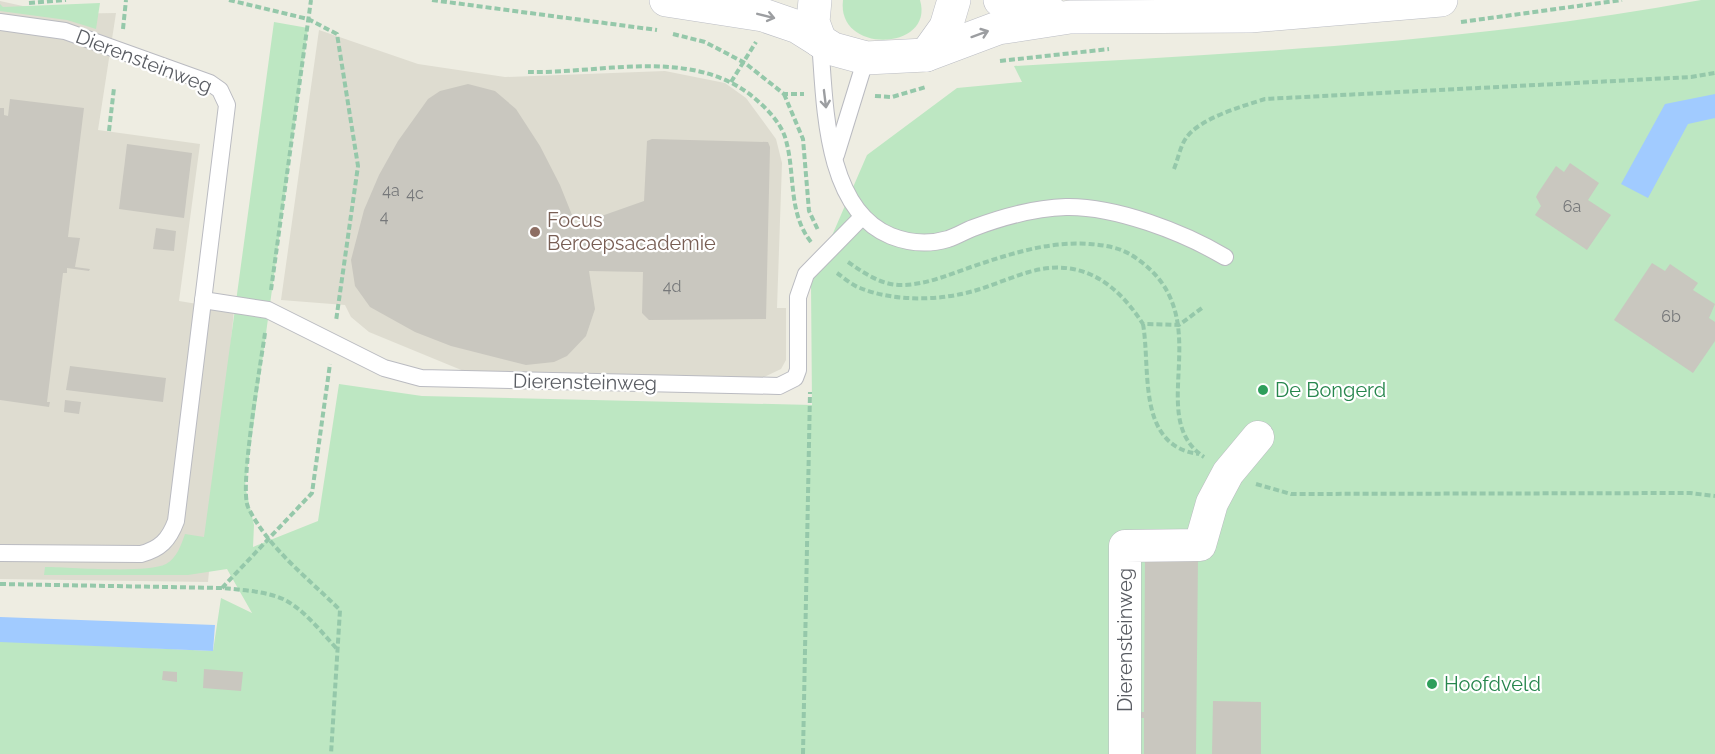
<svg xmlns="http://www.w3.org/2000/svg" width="1715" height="754" viewBox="0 0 1715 754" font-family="Raleway,sans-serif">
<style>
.education{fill:#dedcd0}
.green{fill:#bde7c2}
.water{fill:#a1cbff}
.building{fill:#c9c7bf}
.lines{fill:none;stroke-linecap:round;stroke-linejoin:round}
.lane-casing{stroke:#babbc1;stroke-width:18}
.street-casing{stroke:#babbc1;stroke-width:33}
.secondary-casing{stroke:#bbbdc4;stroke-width:34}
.path{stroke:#95c8aa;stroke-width:4;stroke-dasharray:6 3;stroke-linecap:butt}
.lane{stroke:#fff;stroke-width:16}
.street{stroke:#fff;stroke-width:32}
.secondary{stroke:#fff;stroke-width:33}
.oneway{stroke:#9c9ea1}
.education-dot{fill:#8d6e63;stroke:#fff;stroke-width:2}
.leisure-dot{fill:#2e9e5b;stroke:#fff;stroke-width:2}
.labels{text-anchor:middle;stroke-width:4.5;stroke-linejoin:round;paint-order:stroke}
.number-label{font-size:16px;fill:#76787a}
.street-label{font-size:20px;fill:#5a5d63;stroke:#fff}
.education-label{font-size:20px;fill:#785e54;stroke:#fff;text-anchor:start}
.leisure-label{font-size:20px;fill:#27864d;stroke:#fff;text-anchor:start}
</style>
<rect width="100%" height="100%" fill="#eeede2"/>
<g class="education">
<path d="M0,1l59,13 57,-1 -18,117 102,14 -21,157 55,9 -26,272 -208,-3z"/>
<path d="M319,30l99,34 87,13 160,-6 60,12 21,15 30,41 6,24 -5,145h9v52l-5,9 -19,9 -291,-4 -102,-42 -18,-15 -6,-12 -64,-5z"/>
</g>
<g class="green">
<path d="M843,0h77c15,51 -84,55 -77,0z"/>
<path d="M1701,0h14v754h-1715v-117l65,7 148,7 8,-53 31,15 -25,-44 -39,6h-144l1,-8c25,0 101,7 121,-3 11,-6 15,-19 19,-30l19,3 70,-515 34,6 -63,458 9,39 -1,22 65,-26 21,-137 83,12 390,9 -1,-121 56,-129 90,-67 65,-6 -8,-16c229,-13 460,-24 687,-66z"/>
<path d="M100,3l-4,26 -29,-9 -67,-9v-7l3,3z"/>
</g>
<g class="water">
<path d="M1715,94v24l-27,6 -40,74 -27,-14 44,-80z"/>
<path d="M0,617l215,8 -2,26 -213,-9z"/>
</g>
<g class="building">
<path d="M468,84l27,7 21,18 24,37 20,39 16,40 68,-24 3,-60 5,-2 116,3 2,5 -4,172 -117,1 -7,-7 1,-41 -54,-1 6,38 -9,27 -19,20 -13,6 -28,3 -75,-19 -36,-14 -45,-25 -15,-21 -4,-26 13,-50 15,-35 19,-34 30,-42 12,-8z"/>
<path d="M10,99l74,9 -16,129 12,1 -5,29 15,2 -1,2 -22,-3v5h-4l-16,129h3l-1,5 -49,-7v-292h4v7l4,1z"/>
<path d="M127,144l65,9 -8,65 -65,-9z"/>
<path d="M1570,163l29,20 -11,17 23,15 -24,35 -52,-35 6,-9 -5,-9 2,-4 18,-27 8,6z"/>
<path d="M156,228l20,3 -2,20 -21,-2z"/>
<path d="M1652,263l13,8 5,-7 28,19 -5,7 22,14 -6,14 6,4v19l-22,32 -79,-53z"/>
<path d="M70,366l96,12 -3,24 -97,-12z"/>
<path d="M65,400l16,2 -2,12 -15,-2z"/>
<path d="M1145,557l53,1 -2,196h-52v-36h-3v-6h3z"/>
<path d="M204,669l39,3 -2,19 -38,-3z"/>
<path d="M163,671l14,1v10l-15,-2z"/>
<path d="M1213,701l48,1v52h-49z"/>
</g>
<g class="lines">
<defs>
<g id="lane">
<path d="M0,22l65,9 145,52 10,7 7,15 -51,416c-7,19 -16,28 -35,33l-141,-1"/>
<path d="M820,41c5,61 4,168 71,195 18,7 37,9 57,3 9,-3 17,-8 25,-11 29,-11 62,-20 93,-21 49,-1 117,25 159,50"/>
<path d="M836,155l30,-97"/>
<path d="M203,300l65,10 116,58 37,10 358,8 16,-8 3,-8v-73l8,-23 56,-57"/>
</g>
<path id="street" d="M1125,754v-208l75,-1 12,-42 16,-30 30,-36"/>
<g id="secondary">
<path d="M666,0l97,15 35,12 35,22 33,9 60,-3 72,-27 72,-11 180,-1 191,-16"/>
<path d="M815,0l-2,22 7,19"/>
<path d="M1000,0l51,13"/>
<path d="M926,55l20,-28 8,-27"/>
</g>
</defs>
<use href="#lane" class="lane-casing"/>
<use href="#street" class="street-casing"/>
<use href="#secondary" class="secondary-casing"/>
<g class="path">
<path d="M229,0l79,19 29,15 21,132 -22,155"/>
<path d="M432,0l225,30"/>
<path d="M29,3l37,-3"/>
<path d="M1461,22l161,-22"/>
<path d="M123,29l3,-29"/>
<path d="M673,34l32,8 40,21 39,31h20"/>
<path d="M1000,61l109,-12"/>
<path d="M528,72c76,2 171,-28 233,32 10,9 20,21 24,33 11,35 2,75 26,105"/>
<path d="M731,82l25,-40"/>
<path d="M784,94l19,45 6,72 9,19"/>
<path d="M875,96l17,1 34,-10"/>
<path d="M109,131l5,-43"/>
<path d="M1174,169c4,-10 6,-22 12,-31 14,-20 57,-32 79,-39l426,-22 24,-4"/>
<path d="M848,262c16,11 33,23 53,23 24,0 47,-10 70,-18 39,-13 77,-26 119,-23 15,1 31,4 43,12 91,59 8,159 71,201"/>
<path d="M837,273c7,5 15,12 23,15 35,14 81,13 117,2 17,-5 34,-13 52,-18 51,-15 87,10 114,52l36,1 23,-17"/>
<path d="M271,290l40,-290"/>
<path d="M1143,324c8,46 -7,122 56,130"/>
<path d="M265,333c-4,29 -26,154 -17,174 19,40 61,72 92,103l-9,144"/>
<path d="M1256,484l35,10 399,-1 25,3"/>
<path d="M0,584l222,4c20,2 42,3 61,11 21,10 39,34 55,51"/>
<path d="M222,588l90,-95 18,-129"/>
<path d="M803,754l7,-362"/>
</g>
<use href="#lane" class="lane"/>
<use href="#street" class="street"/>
<use href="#secondary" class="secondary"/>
</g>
<defs><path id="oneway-shaft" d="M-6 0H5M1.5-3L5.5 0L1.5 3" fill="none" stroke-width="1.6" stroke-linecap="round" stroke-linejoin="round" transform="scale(1.5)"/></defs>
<g class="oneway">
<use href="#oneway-shaft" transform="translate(766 16) rotate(14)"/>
<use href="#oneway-shaft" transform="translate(980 34) rotate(-20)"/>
<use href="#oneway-shaft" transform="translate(825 99) rotate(83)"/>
</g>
<circle class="education-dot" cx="535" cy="232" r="6"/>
<g class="leisure-dot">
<circle cx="1263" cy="390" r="6"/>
<circle cx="1432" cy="684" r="6"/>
</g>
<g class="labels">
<g class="number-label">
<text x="391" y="196">4a</text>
<text x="415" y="199">4c</text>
<text x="1572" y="212">6a</text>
<text x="384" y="222">4</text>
<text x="672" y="292">4d</text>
<text x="1671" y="322">6b</text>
</g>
<g class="street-label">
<text transform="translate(144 61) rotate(21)" y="7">Dierensteinweg</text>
<text transform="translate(585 382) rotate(1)" y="7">Dierensteinweg</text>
<text transform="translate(1125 640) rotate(-90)" y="7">Dierensteinweg</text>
</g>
<g class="education-label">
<text x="547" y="227">Focus<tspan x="547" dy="23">Beroepsacademie</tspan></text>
</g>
<g class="leisure-label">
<text x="1275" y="397">De Bongerd</text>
<text x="1444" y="691">Hoofdveld</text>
</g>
</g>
</svg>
